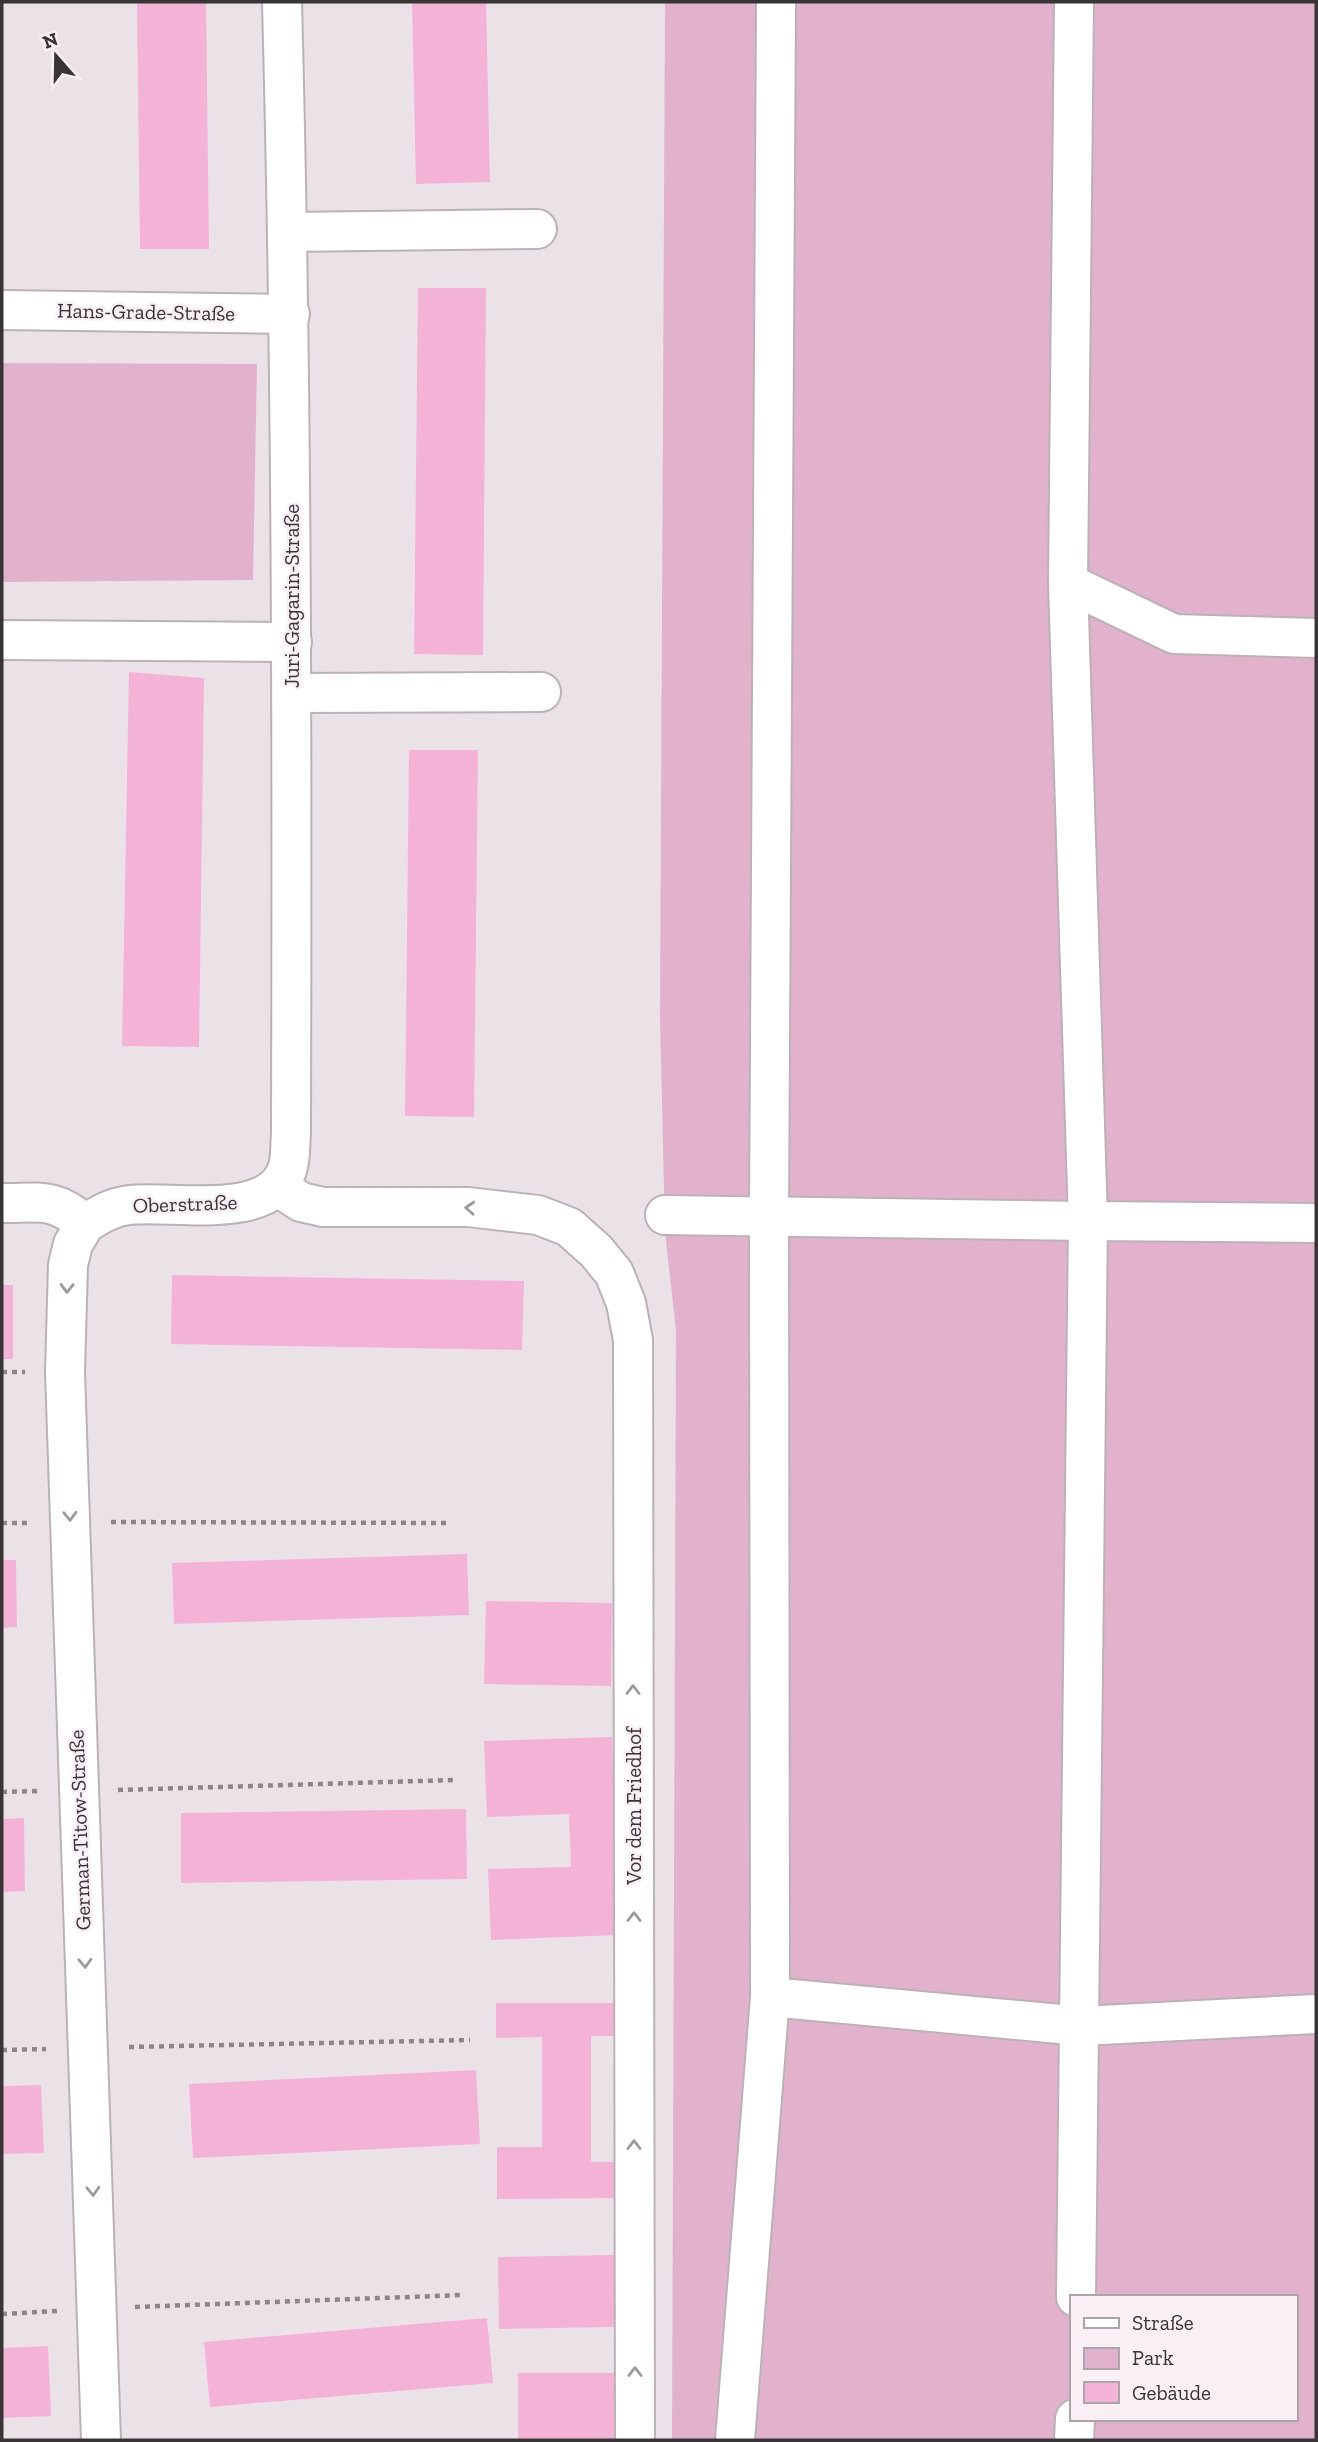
<svg xmlns="http://www.w3.org/2000/svg" width="1318" height="2442" viewBox="0 0 1318 2442" font-family="'Zilla Slab',serif">
<style>
.green{fill:#e2b2cc;fill-rule:evenodd}
.building{fill:#f5b2d7}
.lines{fill:none;stroke-linecap:round;stroke-linejoin:round}
.minor-casing{stroke:#bbb2b6;stroke-width:42}
.path{stroke:#8c8689;stroke-width:4.5;stroke-dasharray:5 5;stroke-linecap:butt}
.minor{stroke:#fff;stroke-width:38}
.oneway{stroke:#9c9a9a}
.labels{text-anchor:middle;stroke-width:5;stroke-linejoin:round;paint-order:stroke}
.street-label{font-size:21px;fill:#383536;stroke:#f9eff4}
</style>
<rect width="100%" height="100%" fill="#ebe2e7"/>
<g class="green">
<path d="M665,2h651v2438h-644l4,-1110 -11,-98 -5,-215zM1071,2297h224v122h-224z"/>
<path d="M2,363l255,1 -4,216 -251,2z"/>
</g>
<g class="building">
<path d="M137,2h69l3,247h-69z"/>
<path d="M412,2h74l4,180 -74,2z"/>
<path d="M418,288h68l-3,367 -69,-1z"/>
<path d="M129,672l75,6 -5,369 -77,-1z"/>
<path d="M409,750h69l-4,367 -69,-1z"/>
<path d="M172,1275l352,6 -2,69 -351,-6z"/>
<rect x="2" y="1285" width="11" height="74"/>
<path d="M467,1554l2,61 -295,9 -2,-61z"/>
<path d="M2,1560h14l1,67 -15,1z"/>
<path d="M486,1601l126,2 -1,83 -127,-2z"/>
<path d="M612,1737l6,198 -127,5 -3,-71 83,-2 -2,-53 -82,3 -3,-76z"/>
<path d="M466,1809l1,70 -286,4v-70z"/>
<path d="M24,1818l1,73 -23,1v-73z"/>
<path d="M496,2003h123v33h-28v126h28v36l-122,1v-52h45v-110l-46,1z"/>
<path d="M476,2070l4,74 -287,14 -4,-74z"/>
<path d="M41,2085l3,68 -42,1v-68z"/>
<path d="M614,2255l1,72 -116,2 -1,-72z"/>
<path d="M487,2318l6,65 -283,24 -6,-65z"/>
<path d="M48,2346l3,70 -49,2v-70z"/>
<rect x="518" y="2373" width="96" height="67"/>
</g>
<g class="lines">
<defs>
<g id="minor">
<path d="M1074,2l-6,581 106,51 142,4"/>
<path d="M288,232l249,-3"/>
<path d="M2,310l288,4"/>
<path d="M1068,583l20,638 228,2"/>
<path d="M2,640l290,2"/>
<path d="M293,693l248,-1"/>
<path d="M278,1187l23,15 22,5h145l70,8 31,12 27,24 18,22 12,30 7,37 2,1100"/>
<path d="M2,1203c39,0 52,-6 83,21 14,-9 27,-17 44,-19 43,-5 140,17 158,-35 4,-10 3,-26 4,-37 1,-377 1,-754 -9,-1131"/>
<path d="M665,1215l423,6 -12,1076"/>
<path d="M85,1224l-12,20 -5,21 -3,107 36,1068"/>
<path d="M770,1997l311,29 235,-12"/>
<path d="M735,2440l35,-443 -1,-781 7,-1214"/>
<path d="M1074,2440l1,-21"/>
</g>
</defs>
<use href="#minor" class="minor-casing"/>
<g class="path">
<path d="M2,1372h23"/>
<path d="M111,1522l339,1"/>
<path d="M2,1523h27"/>
<path d="M118,1790l336,-10"/>
<path d="M2,1792l37,-1"/>
<path d="M129,2047l341,-7"/>
<path d="M2,2050l44,-1"/>
<path d="M135,2307l328,-12"/>
<path d="M2,2314l55,-3"/>
</g>
<use href="#minor" class="minor"/>
</g>
<defs><path id="oneway-chevron" d="M-2-3.5L2.5 0L-2 3.5" fill="none" stroke-width="1.6" stroke-linecap="round" stroke-linejoin="round" transform="scale(1.75)"/></defs>
<g class="oneway">
<use href="#oneway-chevron" transform="translate(470 1208) rotate(-177)"/>
<use href="#oneway-chevron" transform="translate(67 1288) rotate(91)"/>
<use href="#oneway-chevron" transform="translate(70 1516) rotate(88)"/>
<use href="#oneway-chevron" transform="translate(633 1690) rotate(-90)"/>
<use href="#oneway-chevron" transform="translate(634 1917) rotate(-90)"/>
<use href="#oneway-chevron" transform="translate(85 1963) rotate(88)"/>
<use href="#oneway-chevron" transform="translate(634 2145) rotate(-90)"/>
<use href="#oneway-chevron" transform="translate(93 2191) rotate(88)"/>
<use href="#oneway-chevron" transform="translate(635 2372) rotate(-90)"/>
</g>
<g class="labels">
<g class="street-label">
<text transform="translate(146 312) rotate(1)" y="7">Hans-Grade-Straße</text>
<text transform="translate(292 596) rotate(-90)" y="7">Juri-Gagarin-Straße</text>
<text transform="translate(185 1204) rotate(-2)" y="7">Oberstraße</text>
<text transform="translate(634 1806) rotate(-90)" y="7">Vor dem Friedhof</text>
<text transform="translate(80 1830) rotate(-92)" y="7">German-Titow-Straße</text>
</g>
</g>
<rect width="1318" height="2442" fill="none" stroke="#383536" stroke-width="7"/>
<rect x="1070" y="2295" width="228" height="126" fill="#f9eff4" stroke="#aca5a8" stroke-width="2"/>
<rect x="1084" y="2318" width="35" height="10" fill="#ffffff" stroke="#aca5a8" stroke-width="2"/>
<text x="1132" y="2330" font-size="21" fill="#383536">Straße</text>
<rect x="1084" y="2348" width="35" height="21" fill="#e2b2cc" stroke="#aca5a8" stroke-width="2"/>
<text x="1132" y="2365" font-size="21" fill="#383536">Park</text>
<rect x="1084" y="2382" width="35" height="21" fill="#f5b2d7" stroke="#aca5a8" stroke-width="2"/>
<text x="1132" y="2400" font-size="21" fill="#383536">Gebäude</text>
<g transform="translate(56 56) rotate(340)" stroke="#f9eff4" stroke-width="5" paint-order="stroke">
<path d="M0-5L12 26L0 18L-12 26Z" fill="#383536"/>
<text y="-10" font-size="19" font-weight="bold" text-anchor="middle" fill="#383536">N</text>
</g>
</svg>
